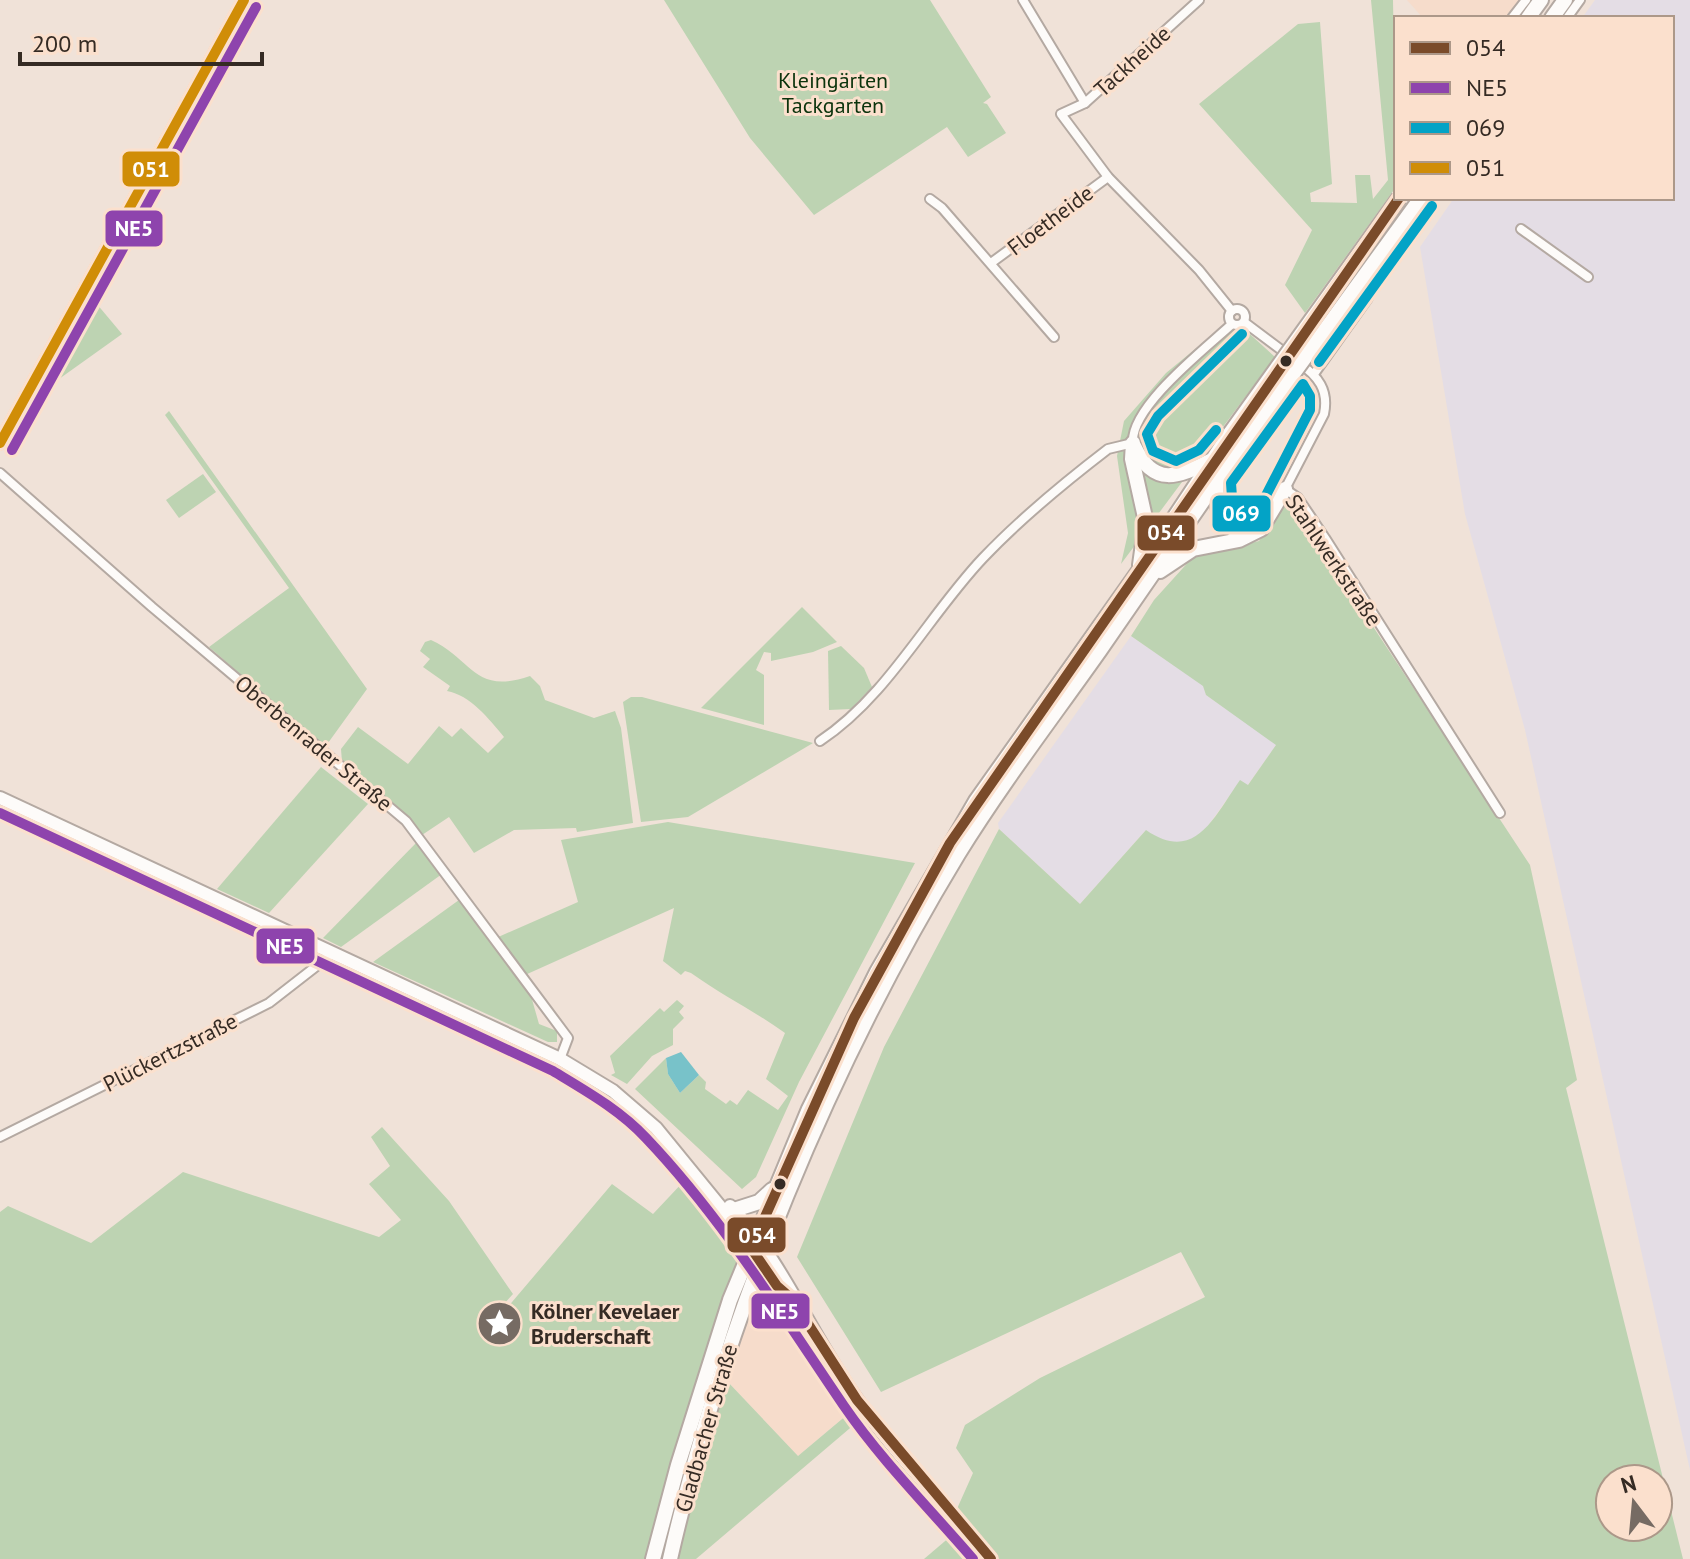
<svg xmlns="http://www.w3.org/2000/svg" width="1690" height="1559" viewBox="0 0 1690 1559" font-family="'PT Sans',sans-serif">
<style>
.built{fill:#f6dccb}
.industrial{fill:#e4dde5}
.green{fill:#bdd3b2;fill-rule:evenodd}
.water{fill:#78c2c9}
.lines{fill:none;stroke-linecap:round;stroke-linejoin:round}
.minor-casing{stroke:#b4a9a2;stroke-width:12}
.tertiary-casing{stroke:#b4a9a2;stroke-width:15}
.secondary-casing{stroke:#b4a9a2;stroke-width:16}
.primary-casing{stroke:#b4a9a2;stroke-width:18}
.minor{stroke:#fdfbf9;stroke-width:8}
.tertiary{stroke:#fdfbf9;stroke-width:11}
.secondary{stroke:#fdfbf9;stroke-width:12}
.primary{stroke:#fdfbf9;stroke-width:14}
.primary-bridge-casing{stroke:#b4a9a2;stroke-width:18;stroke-linecap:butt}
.primary-bridge{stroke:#fdfbf9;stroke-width:14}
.bus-1-casing{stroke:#fbe0cd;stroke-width:16}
.bus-2-casing{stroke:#fbe0cd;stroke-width:16}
.bus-3-casing{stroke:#fbe0cd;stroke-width:16}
.bus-4-casing{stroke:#fbe0cd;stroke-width:16}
.bus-1{stroke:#7a4b2a;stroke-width:10}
.bus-2{stroke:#8e44ad;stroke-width:10}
.bus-3{stroke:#03a3c6;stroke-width:10}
.bus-4{stroke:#d08d07;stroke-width:10}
.bus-dot{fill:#352b24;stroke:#fbe0cd;stroke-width:3}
.labels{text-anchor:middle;stroke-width:6;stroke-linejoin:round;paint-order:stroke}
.street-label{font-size:22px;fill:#352b24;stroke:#fbe0cd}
.park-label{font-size:22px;fill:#0b330c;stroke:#fbe0cd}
.poi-label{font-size:22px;font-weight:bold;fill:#352b24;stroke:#fbe0cd;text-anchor:start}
.line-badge{stroke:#fbe0cd;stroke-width:3}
.badge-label{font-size:22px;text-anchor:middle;font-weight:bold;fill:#fff}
</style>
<rect width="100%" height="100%" fill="#f0e2d8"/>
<g class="built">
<path d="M1407,0h114l-14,18h-84z"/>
<path d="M767,1301l10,6 24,31 47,76 -50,42 -71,-75 24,-68z"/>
</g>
<g class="industrial">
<path d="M1595,0h95v1470l-165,-740 -60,-216 -45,-267 34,-49h218v-180h-90z"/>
<path d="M1131,636l73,50 2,9 71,49 -30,42 -7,-5 -35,49 -17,12 -24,1 -19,-12 -65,73 -81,-75 -1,-6z"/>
</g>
<g class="green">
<path d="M664,0h266l61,97 -8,6 4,1 19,29 -38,24 -21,-30 -133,88 -64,-77z"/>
<path d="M1371,0h22l3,187 -91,126 -20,-28 27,-55 -113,-126 99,-80 22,-2 12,162 -22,9 1,9 46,1 -2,-28h15l3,24 15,-19z"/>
<path d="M91,297l31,37 -84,60 -1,-1z"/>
<path d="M1222,327h20l33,30 -154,207 7,-31 -11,-77 7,-35 42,-48z"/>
<path d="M169,411l198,278 -39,54 -6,2 -113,-98 80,-59 -124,-173z"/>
<path d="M203,474l13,18 -37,26 -13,-18z"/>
<path d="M1297,502l75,123 158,240 47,215 -11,8 117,471h-685l-42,-48 17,-38 -17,-25 9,-23 75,-47 165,-81 -24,-45 -300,140 -84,-135 87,-210 115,-218 81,75 66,-74c49,34 68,-13 94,-50l8,5 28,-40 -70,-50 -3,-9 -72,-50 23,-36 38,-42 67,-17 26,-35zM1610,1479h48v48h-48z"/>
<path d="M802,607l35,35 -24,10 -42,9v-8l-7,-1 -8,18 8,5v50l-63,-17z"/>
<path d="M431,640c43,20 42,55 99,36l10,10 5,14 49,18 21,-7 6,17 12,95 -56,9 -1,-4 -62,2 -40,23 -25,-36 -27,18 -35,-37 -45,-36 -1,-13 17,-22 50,37 31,-38 13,11 9,-9 27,25 16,-16c-15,-18 -34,-42 -57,-46l3,-5 -27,-19 7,-8 -10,-8 5,-9z"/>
<path d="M841,646l23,22 8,19 -21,22 -22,1 -1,-59z"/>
<path d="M631,697h11l171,46 -125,74 -47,5 -18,-120z"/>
<path d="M321,767l47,37 -99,109 -52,-24z"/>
<path d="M668,822l247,41 -116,219 -43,95 -14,12 -107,-100 31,-31 2,16 12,19 19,-18 7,7 -1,7 21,15 4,-4 7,5 11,-15 30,20 10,-14 -22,-17 19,-46c-32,-23 -62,-37 -94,-60l-6,-2 -4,4 -18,-14 11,-53 -149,67 -29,-37 82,-36 -17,-62z"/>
<path d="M418,841l24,33 -101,73 -18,-9z"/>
<path d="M459,900l72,96 8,28 18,7v11h-9l-175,-80z"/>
<path d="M677,1000l7,6 -5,6 5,6 -11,11v16l-21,11 -25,28 -16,-9 4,-2 -5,-17 50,-48 4,4z"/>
<path d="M382,1127l67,74 64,93 -9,10 3,4 105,-124 41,30 32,-34 -6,-9 57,72 3,15 -66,205 -24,96h-649v-347l8,-6 83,37 92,-71 196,65 22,-17 -32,-36 21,-18 -19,-29z"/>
<path d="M727,1381l71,75 50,-42 8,9 -160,136h-19l19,-77z"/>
<path d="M951,1536l19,23h-46z"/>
</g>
<path class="water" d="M681,1052l18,23 -19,18 -12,-19 -2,-16z"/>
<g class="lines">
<defs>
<g id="minor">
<path d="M1023,0l62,103"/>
<path d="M1199,0l-114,103 -24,11 47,63 91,93 33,41"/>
<path d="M1512,18l14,-18"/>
<path d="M1567,18l13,-18"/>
<path d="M930,199l12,9 112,129"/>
<path d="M1521,229l67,48"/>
<path d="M991,263l117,-86"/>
<circle cx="1237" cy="317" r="8"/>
<path d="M1244,322l44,33"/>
<path d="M1299,363c19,13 30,27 25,51l-39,75 13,9 27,40 175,275"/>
<path d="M1314,374l54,-76"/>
<path d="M0,473l152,134 254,214 162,217 -8,21"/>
<path d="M820,741c68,-45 108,-125 163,-183 37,-39 82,-76 125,-109l25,-6c-3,-36 72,-94 99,-119"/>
<path d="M0,1137l269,-134 63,-49"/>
</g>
<path id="tertiary" d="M0,443l244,-443"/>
<g id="secondary">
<path d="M0,798l560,261 53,32 43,37 71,87 50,71 15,13"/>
<path d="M730,1206c52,54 82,132 127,194 40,56 89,106 134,159"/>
</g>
<g id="primary">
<path d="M1528,18l13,-18"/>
<path d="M1552,18l13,-18"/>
<path d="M1133,443l-1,16 14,63 -6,43"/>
<path d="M1134,446c20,42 44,31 78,14"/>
<path d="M1217,480c-2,28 3,59 39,48"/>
<path d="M1160,571l33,-22 46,-9 22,-11 24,-40"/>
<path d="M734,1210l25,-8 13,-12"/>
<path d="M653,1559l25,-94 52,-165 79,-191 68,-137 99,-171 163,-230 92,-139"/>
<path d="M670,1559c55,-241 160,-494 288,-705 44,-71 94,-136 142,-204 49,-70 96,-140 145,-210"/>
</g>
</defs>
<use href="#minor" class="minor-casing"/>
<use href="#tertiary" class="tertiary-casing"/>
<use href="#secondary" class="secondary-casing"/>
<use href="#primary" class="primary-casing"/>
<use href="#minor" class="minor"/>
<use href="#tertiary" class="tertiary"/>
<use href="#secondary" class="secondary"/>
<use href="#primary" class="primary"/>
<defs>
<g id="primary-bridge">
<path d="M1231,432l168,-234"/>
<path d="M1245,440l176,-242"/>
</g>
</defs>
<use href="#primary-bridge" class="primary-bridge-casing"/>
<use href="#primary-bridge" class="primary-bridge"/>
<defs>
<path id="bus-1" d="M991,1559l-134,-159 -65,-101 -15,-13 -26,-38 103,-230 96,-175 449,-645"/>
<g id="bus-2">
<path d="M12,450l244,-443"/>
<path d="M0,813l553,258c33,20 67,39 93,67 77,81 136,177 198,268 37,54 86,103 129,153"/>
</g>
<g id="bus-3">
<path d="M1319,362l113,-156"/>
<path d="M1303,384l7,12v14l-51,99 -10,7 -16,-5 -2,-28z"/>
<path d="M1216,430l-17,20 -23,11 -23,-10 -6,-17 11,-18 84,-82"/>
</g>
<path id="bus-4" d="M0,443l244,-443"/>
</defs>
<use href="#bus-1" class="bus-1-casing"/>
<use href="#bus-2" class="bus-2-casing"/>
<use href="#bus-3" class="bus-3-casing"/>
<use href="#bus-4" class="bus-4-casing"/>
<use href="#bus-1" class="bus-1"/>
<use href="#bus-2" class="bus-2"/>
<use href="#bus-3" class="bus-3"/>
<use href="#bus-4" class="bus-4"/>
</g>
<defs>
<symbol id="sight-disc" viewBox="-11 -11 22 22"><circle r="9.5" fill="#766b63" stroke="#fbe0cd"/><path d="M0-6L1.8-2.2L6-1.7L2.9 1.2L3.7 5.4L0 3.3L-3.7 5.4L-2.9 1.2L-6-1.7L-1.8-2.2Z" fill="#fff"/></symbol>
</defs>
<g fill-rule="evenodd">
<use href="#sight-disc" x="474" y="1298" width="51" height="51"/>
</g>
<g class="bus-dot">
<circle cx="1286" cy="361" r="7"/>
<circle cx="780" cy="1184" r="7"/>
</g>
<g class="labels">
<g class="street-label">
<text transform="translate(1132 61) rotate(-42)" y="8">Tackheide</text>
<text transform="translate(1050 220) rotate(-37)" y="8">Floetheide</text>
<text transform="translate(1334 560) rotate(56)" y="8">Stahlwerkstraße</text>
<text transform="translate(314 743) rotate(40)" y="8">Oberbenrader Straße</text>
<text transform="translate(170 1052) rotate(-27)" y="8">Plückertzstraße</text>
<text transform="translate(706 1428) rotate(-74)" y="8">Gladbacher Straße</text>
</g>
<g class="park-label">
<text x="833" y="88">Kleingärten<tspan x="833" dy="25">Tackgarten</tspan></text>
</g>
<g class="poi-label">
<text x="531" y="1319">Kölner Kevelaer<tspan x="531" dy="25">Bruderschaft</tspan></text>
</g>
</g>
<g class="line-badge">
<rect x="121" y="150" width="60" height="38" rx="8" fill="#d08d07"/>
<rect x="104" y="209" width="60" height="39" rx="8" fill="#8e44ad"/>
<rect x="1211" y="494" width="61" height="39" rx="8" fill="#03a3c6"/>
<rect x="1136" y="514" width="60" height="38" rx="8" fill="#7a4b2a"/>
<rect x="255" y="927" width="61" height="38" rx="8" fill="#8e44ad"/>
<rect x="726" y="1216" width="61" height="38" rx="8" fill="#7a4b2a"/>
<rect x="750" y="1292" width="61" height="38" rx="8" fill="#8e44ad"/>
</g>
<g class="badge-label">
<text x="151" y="177">051</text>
<text x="134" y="236">NE5</text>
<text x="1241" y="521">069</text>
<text x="1166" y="540">054</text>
<text x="285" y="954">NE5</text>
<text x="757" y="1243">054</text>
<text x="780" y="1319">NE5</text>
</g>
<rect x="1394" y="16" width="280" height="184" fill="#fbe0cd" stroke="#ac9889" stroke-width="2"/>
<rect x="1410" y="42" width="40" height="12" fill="#7a4b2a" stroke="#ac9889" stroke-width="2"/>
<text x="1466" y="56" font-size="24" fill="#352b24">054</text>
<rect x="1410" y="82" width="40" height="12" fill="#8e44ad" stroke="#ac9889" stroke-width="2"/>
<text x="1466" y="96" font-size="24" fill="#352b24">NE5</text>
<rect x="1410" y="122" width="40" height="12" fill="#03a3c6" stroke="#ac9889" stroke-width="2"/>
<text x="1466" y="136" font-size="24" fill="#352b24">069</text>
<rect x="1410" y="162" width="40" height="12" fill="#d08d07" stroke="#ac9889" stroke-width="2"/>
<text x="1466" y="176" font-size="24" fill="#352b24">051</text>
<g transform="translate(1634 1503) rotate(344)"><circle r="38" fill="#fbe0cd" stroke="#ac9889" stroke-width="2"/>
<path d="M0-6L14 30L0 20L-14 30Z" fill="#766b63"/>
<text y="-12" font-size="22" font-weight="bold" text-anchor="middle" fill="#352b24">N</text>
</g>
<path d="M20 52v12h242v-12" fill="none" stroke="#352b24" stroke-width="4"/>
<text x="32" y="52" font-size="24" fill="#352b24" stroke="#fbe0cd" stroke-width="6" paint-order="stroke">200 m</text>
</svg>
